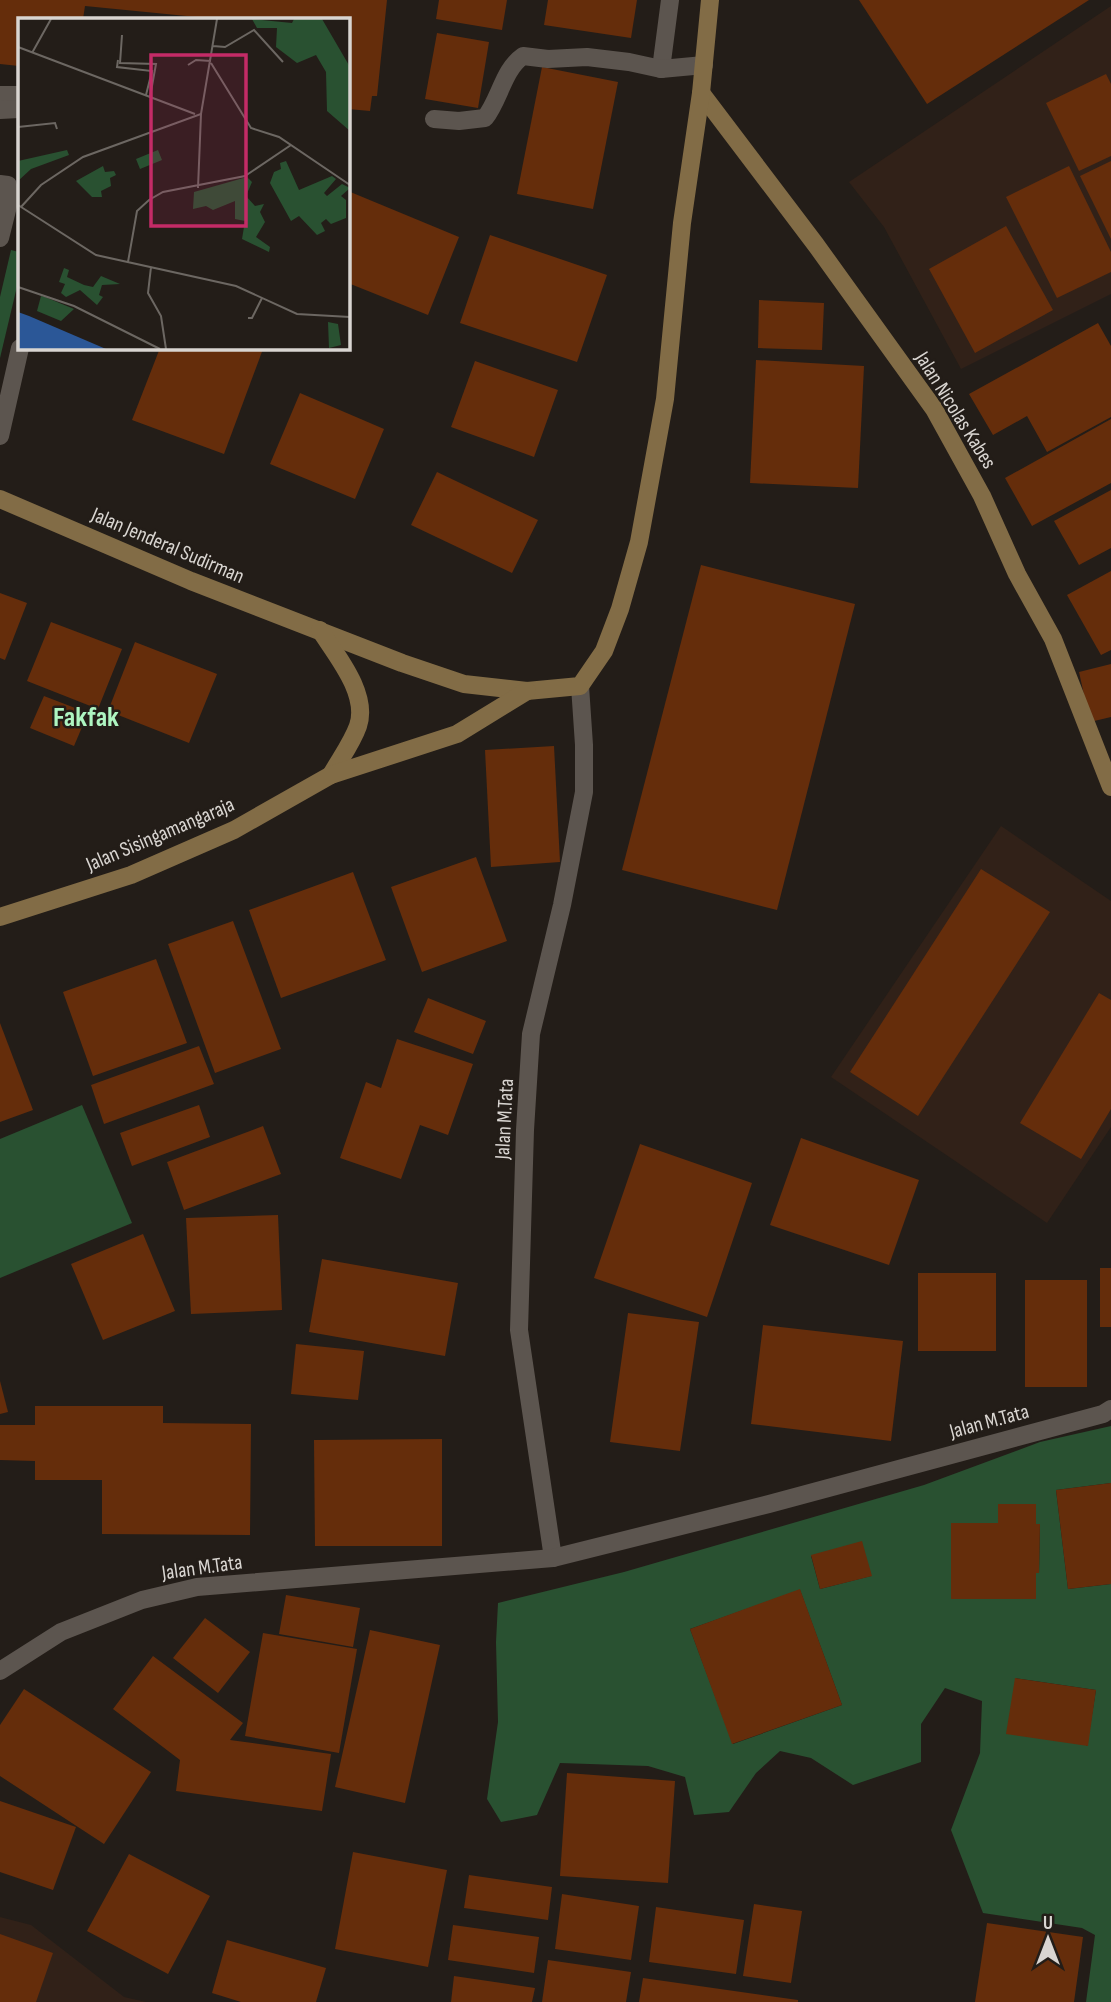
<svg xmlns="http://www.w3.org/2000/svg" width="1111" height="2002" viewBox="0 0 1111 2002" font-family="'Sofia Sans Condensed',sans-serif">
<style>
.education{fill:#312118}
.green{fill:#295131;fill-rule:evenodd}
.building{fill:#652d0b}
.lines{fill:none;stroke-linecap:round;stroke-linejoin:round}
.lane{stroke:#5c554f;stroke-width:18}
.street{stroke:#5c554f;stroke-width:18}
.secondary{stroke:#826c46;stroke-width:18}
.labels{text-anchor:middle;stroke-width:5;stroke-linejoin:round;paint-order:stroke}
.street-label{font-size:21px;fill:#d9d5d1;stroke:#231d18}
.district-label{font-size:28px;font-weight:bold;fill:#aef5c1;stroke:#231d18}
.inset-road{fill:none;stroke:#6c6762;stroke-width:2}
.view{fill:#c42b67;fill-opacity:0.15;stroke:#c42b67;stroke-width:3.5}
.inset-edge{fill:none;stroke:#d9d5d1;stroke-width:3.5}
</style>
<rect width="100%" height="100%" fill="#231d18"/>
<g class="education">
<path d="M1111,6v288l-150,75 -77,-142 -35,-45z"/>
<path d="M1001,826l110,75v226l-64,96 -216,-146z"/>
<path d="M0,1917l31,8 93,72 22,5h-146z"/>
</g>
<g class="green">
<path d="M11,250l8,2v26l-19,80v-61z"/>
<path d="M82,1105l50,118 -132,55v-139z"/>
<path d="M1111,1426v57l-55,7 12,99 43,-5v418h-25l9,-67 -13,-7 -99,-15 -32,-83 29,-77 2,-52 -37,-13 -24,36v38l-68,23 -42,-27 -31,-7 -24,22 -27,39 -35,3 -9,-38 -37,-11 -88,-3 -23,52 -36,7 -14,-23 11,-77 -2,-80 2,-39 126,-31 300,-87 116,-43zM998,1504h38v20l4,1 -1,48h-3l-38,-50zM811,1556l60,20 -51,13zM800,1590l42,115 -109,39 -43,-115zM1015,1678l81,12 -9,56z"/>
</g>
<g class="building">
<path d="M0,0h387l-10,96h-5l-2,15 -22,-2v-90h-131l-132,-13 -2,13h-64v47l-19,-2z"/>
<path d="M439,0h68l-5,30 -66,-11z"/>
<path d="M548,0h89l-6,38 -87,-13z"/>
<path d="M859,0h230l-162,104z"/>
<path d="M437,33l52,9 -11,66 -53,-9z"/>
<path d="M542,67l76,15 -25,127 -76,-15z"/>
<path d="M1106,74l5,10v72l-32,15 -33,-68z"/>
<path d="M1111,161v78l-31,-63z"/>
<path d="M1069,166l42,86v20l-54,26 -51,-101z"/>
<path d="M348,191l111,46 -31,78 -80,-32z"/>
<path d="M1006,226l47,84 -78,43 -46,-84z"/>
<path d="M490,235l117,40 -30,87 -117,-39z"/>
<path d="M759,300l65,3 -2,47 -64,-2z"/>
<path d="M1098,323l13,23v71l-64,35 -20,-36 -34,19 -24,-41z"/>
<path d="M160,348l103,1 -39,105 -92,-34z"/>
<path d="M756,360l108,6 -6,122 -108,-5z"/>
<path d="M475,361l83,29 -24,67 -83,-30z"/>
<path d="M300,393l84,36 -29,70 -85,-35z"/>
<path d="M1111,419v64l-79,43 -27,-48z"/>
<path d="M437,472l101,48 -26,53 -101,-48z"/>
<path d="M1111,490v58l-32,17 -25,-44z"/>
<path d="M701,565l154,39 -78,306 -155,-40z"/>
<path d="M1111,571v79l-10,5 -34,-60z"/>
<path d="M0,593l27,10 -22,57 -5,-2z"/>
<path d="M51,622l71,27 -24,60 -71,-28z"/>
<path d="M135,642l82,32 -28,69 -81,-32z"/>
<path d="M1111,664v53l-21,5 -11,-50z"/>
<path d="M44,696l44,17 -14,33 -44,-18z"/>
<path d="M554,746l6,116 -69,5 -6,-117z"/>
<path d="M476,857l31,84 -85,31 -31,-85z"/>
<path d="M981,869l69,43 -132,204 -68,-44z"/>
<path d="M353,872l33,88 -105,38 -32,-88z"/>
<path d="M233,921l48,128 -66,24 -47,-129z"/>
<path d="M156,959l31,84 -94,33 -30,-84z"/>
<path d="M1099,993l12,7v109l-30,50 -61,-36z"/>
<path d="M428,998l58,23 -13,33 -59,-22z"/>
<path d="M0,1023l33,87 -33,12z"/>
<path d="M397,1039l76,25 -25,71 -28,-10 -19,54 -61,-21 26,-76 15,6z"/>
<path d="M199,1046l15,38 -110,40 -13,-39z"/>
<path d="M199,1105l11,32 -78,29 -12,-33z"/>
<path d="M263,1126l18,48 -97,36 -17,-48z"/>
<path d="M801,1138l118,42 -30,85 -119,-40z"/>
<path d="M640,1144l112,39 -45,134 -113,-39z"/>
<path d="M278,1215l4,95 -91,4 -5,-96z"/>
<path d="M143,1234l32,77 -72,29 -32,-76z"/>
<path d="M322,1259l136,24 -13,73 -136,-24z"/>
<rect x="1100" y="1268" width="11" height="59"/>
<rect x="918" y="1273" width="78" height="78"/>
<rect x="1025" y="1280" width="62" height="107"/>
<path d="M628,1313l71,9 -19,129 -70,-9z"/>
<path d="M763,1325l140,16 -12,100 -140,-17z"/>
<path d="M296,1344l68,7 -6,49 -67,-6z"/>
<path d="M0,1381l8,31 -8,2z"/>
<path d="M35,1406h128v17l88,1 -1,111 -148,-1v-54h-67v-19l-35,-1v-35h35z"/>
<path d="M442,1439v107h-127l-1,-106z"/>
<path d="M1111,1483v101l-43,5 -12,-99z"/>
<path d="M998,1504h38v20h4l-1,49h-3v26h-85v-76h47z"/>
<path d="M862,1541l10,35 -52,13 -9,-34z"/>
<path d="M800,1589l42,116 -110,39 -42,-115z"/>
<path d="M286,1595l74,13 -7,39 -74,-13z"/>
<path d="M205,1618l45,34 -32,41 -45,-35z"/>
<path d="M370,1630l70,15 -35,158 -70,-16z"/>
<path d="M263,1633l94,16 -18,104 -94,-17z"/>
<path d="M153,1656l90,67 -13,17 101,14 -9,57 -146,-20 4,-31 -67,-51z"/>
<path d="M1015,1678l81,12 -8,56 -82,-12z"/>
<path d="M24,1689l127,83 -47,72 -104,-68v-51z"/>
<path d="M567,1773l108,8 -7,102 -108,-7z"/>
<path d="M0,1801l76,26 -23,63 -53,-18z"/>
<path d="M353,1852l94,18 -19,97 -93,-18z"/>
<path d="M129,1854l81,42 -42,78 -81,-43z"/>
<path d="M469,1875l83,12 -4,33 -84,-12z"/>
<path d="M562,1894l77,12 -8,54 -76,-11z"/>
<path d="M754,1904l48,7 -11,72 -48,-7z"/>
<path d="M656,1907l88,13 -8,54 -87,-12z"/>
<path d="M987,1923l96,14 -9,65h-99z"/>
<path d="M453,1925l86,12 -5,36 -86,-13z"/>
<path d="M0,1934l53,19 -17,49h-36z"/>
<path d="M227,1940l99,28 -10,34h-75l-29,-9z"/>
<path d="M548,1960l83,12 -5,30h-84z"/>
<path d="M454,1976l81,12 -3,14h-81z"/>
<path d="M643,1978l155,22v2h-159z"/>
</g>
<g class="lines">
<g class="lane">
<path d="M661,69l9,-69"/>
<path d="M0,95h19"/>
<path d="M0,110l19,-1"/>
<path d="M434,119l25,2 26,-3c15,-19 18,-48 38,-62l25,3 39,-2 42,5 32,7 43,-4"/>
<path d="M0,184l8,1 1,17 -9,36"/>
<path d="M0,436l20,-88"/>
</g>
<g class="street">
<path d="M553,1558l-34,-228 6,-200 6,-96 31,-129 22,-113v-47l-4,-59"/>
<path d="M0,1671l61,-39 81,-32 55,-13 356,-29 216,-54 334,-90 8,-5"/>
</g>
<g class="secondary">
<path d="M701,93l115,152 118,164 48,87 35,78 36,65 58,148"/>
<path d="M0,499l191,82 211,82 62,21 63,7 53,-5 24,-35 16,-42 19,-67 26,-143 17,-176 19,-130 9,-93"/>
<path d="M320,630c16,25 49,64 38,96 -6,17 -18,33 -27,49"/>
<path d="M0,917l131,-42 103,-45 97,-55 126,-41 70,-43"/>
</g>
</g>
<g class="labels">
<g class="street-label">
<text transform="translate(956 410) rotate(58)" y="7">Jalan Nicolas Kabes</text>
<text transform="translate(168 545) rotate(23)" y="7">Jalan Jenderal Sudirman</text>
<text transform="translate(160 834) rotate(-23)" y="7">Jalan Sisingamangaraja</text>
<text transform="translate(504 1119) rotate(-87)" y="7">Jalan M.Tata</text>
<text transform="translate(989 1421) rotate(-15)" y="7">Jalan M.Tata</text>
<text transform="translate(202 1567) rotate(-8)" y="7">Jalan M.Tata</text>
</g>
<g class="district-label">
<text x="86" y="726">Fakfak</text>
</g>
</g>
<g transform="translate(18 18)">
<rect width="332" height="332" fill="#231d18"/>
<path d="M234,1l40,4 2,-4h28l28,48v64l-23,-20 -1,-39 -10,-17 -19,8 -21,-16 1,-19h-20zM49,132l2,5 -38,14 -13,12v-20zM140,132l4,10 -22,9 -4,-10zM268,143l13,29 33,-14 4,3 -12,14 3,3 15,-12 8,4 -9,8 5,4v18l-15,6 -5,-5 -5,4 4,8 -8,4 -18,-19 -8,5 -21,-38 4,-11 7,-3 -1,-6zM85,148l2,6 9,-1 2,4 -6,3 1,8 -10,5 1,6h-10l-16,-16zM229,159l5,5 -6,14 9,10 9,-2 -4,8 5,10 -9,15 14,10 -1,5 -27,-13 3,-18 -10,-2v-18l-22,9 -7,-4 -13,3 1,-17zM46,250l5,2 -2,7 17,8 9,2 8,-11 19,8 -18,1 -3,10 4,2 -6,8 -17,-15 -14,7 -5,-4 4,-9 -6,-2zM23,278l4,1 29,12 -13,12 -24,-10zM310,304l10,2 3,21 -12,3z" fill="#295131"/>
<path d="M0,294l11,4 77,33h-88z" fill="#2b5797"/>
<path class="inset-road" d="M104,17l-2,28 36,1 -6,33M195,28l12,1 29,-17 29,32M0,29l177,67M14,35l19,-34M100,42l-1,7 35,4 -6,24M193,45l40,65 28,9 71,48M170,47l8,-5 15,1M0,109l37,-4 2,6M180,170l3,-74M0,187l78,50 140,31 61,28 53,3M3,189l20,-22 42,-28 118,-43 16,-95M110,244l9,-51 12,-11 14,-8 82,-16 46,-31M133,249l-3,26 13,23 5,33M0,269l56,19 86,43M230,300h4l10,-20"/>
<path class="view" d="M133,37h95v171h-95z"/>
<rect width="332" height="332" class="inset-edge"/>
</g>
<g transform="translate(1048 1939)" stroke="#231d18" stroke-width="5" paint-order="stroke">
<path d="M0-5L12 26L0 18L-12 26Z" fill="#d9d5d1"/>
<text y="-10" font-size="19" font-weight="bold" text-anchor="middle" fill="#d9d5d1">U</text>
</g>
</svg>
